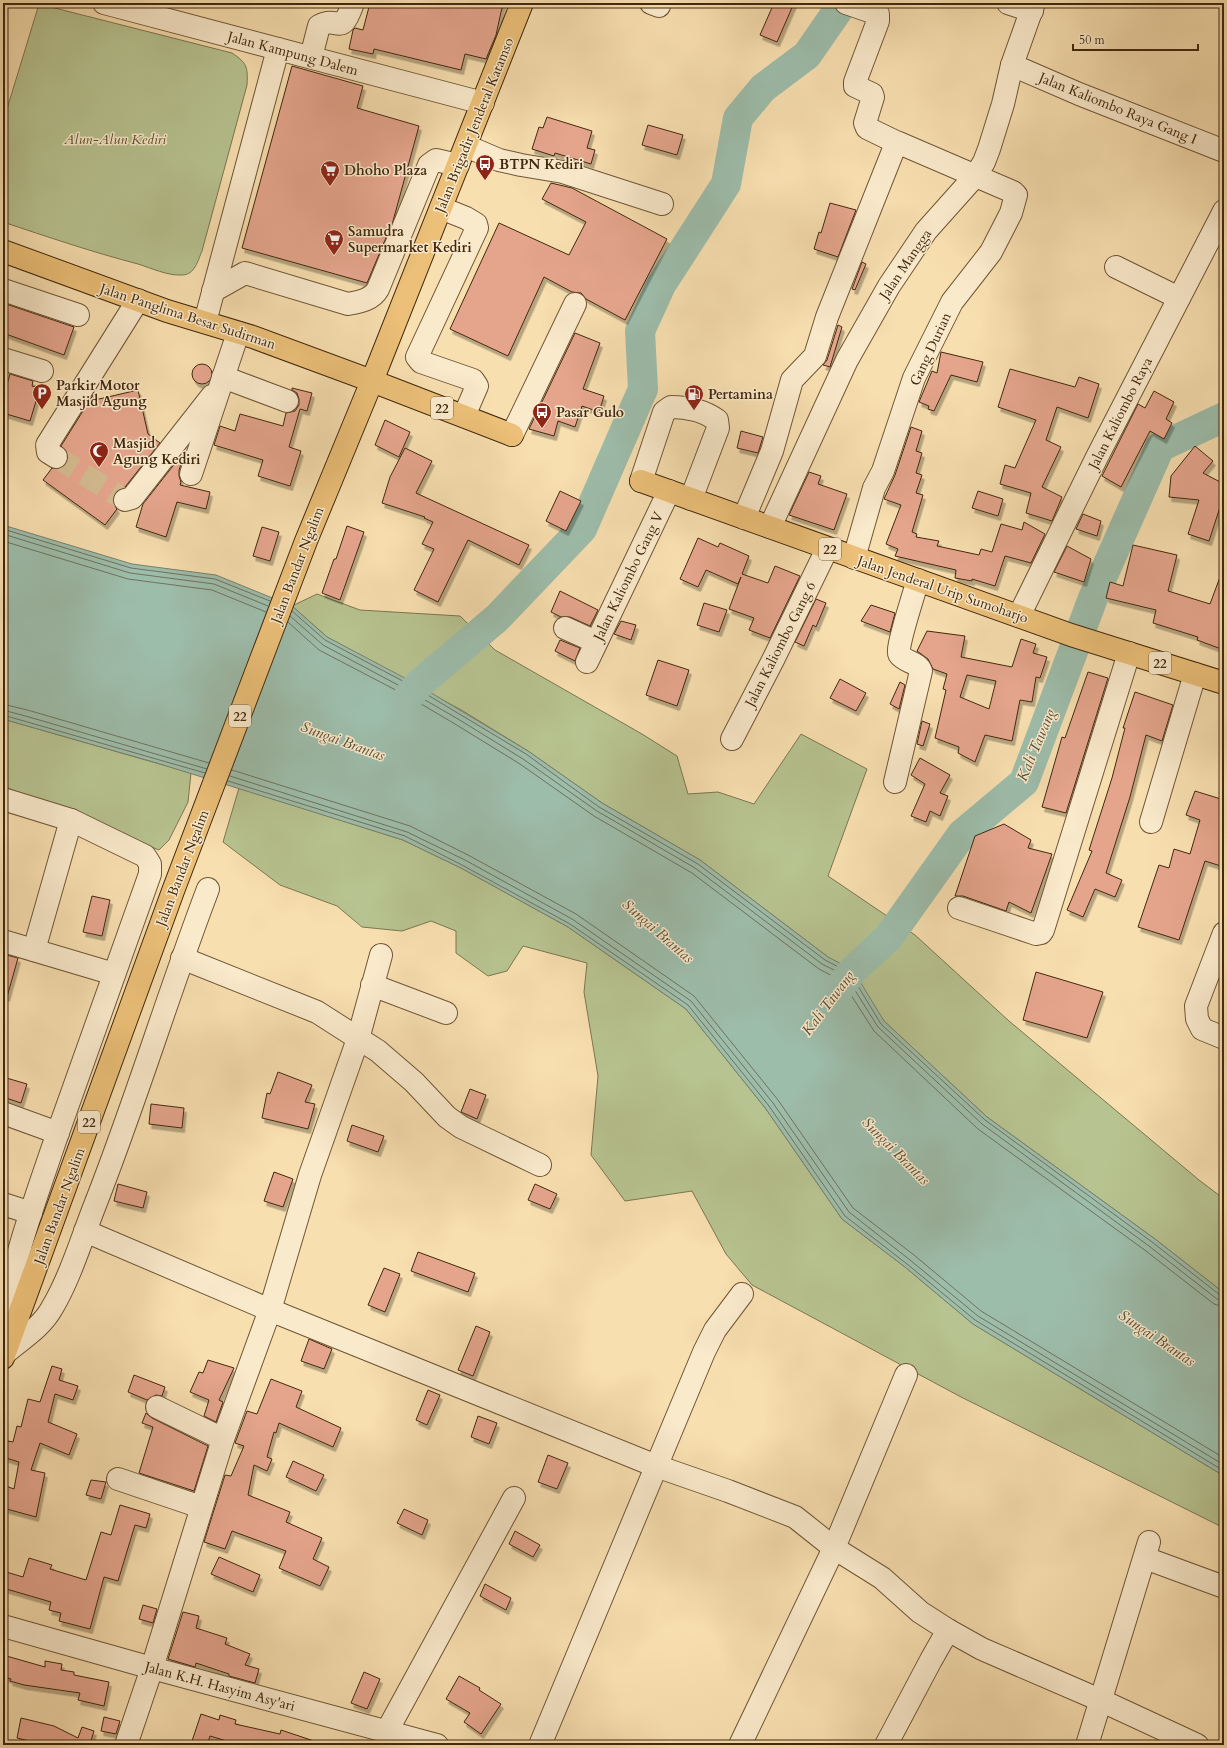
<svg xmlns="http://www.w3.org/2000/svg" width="1227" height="1748" viewBox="0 0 1227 1748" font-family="Cardo,serif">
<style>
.green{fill:#b7c390;stroke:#7c764f}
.water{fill:#9dbdab;stroke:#78816c}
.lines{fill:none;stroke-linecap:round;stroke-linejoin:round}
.shore{stroke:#6f725c;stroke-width:1}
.river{stroke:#9dbdab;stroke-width:30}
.building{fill:#e5a58d;stroke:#41280e;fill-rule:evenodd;filter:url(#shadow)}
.minor-tunnel{stroke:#d3ba90;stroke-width:22;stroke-dasharray:22 11;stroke-linecap:butt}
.minor-casing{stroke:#6f5636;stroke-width:24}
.major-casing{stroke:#41280e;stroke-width:24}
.highway-casing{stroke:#41280e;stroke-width:24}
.minor{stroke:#faeacc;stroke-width:22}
.major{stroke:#ecc078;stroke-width:22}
.highway{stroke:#ecc078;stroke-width:22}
.labels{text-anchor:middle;stroke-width:3;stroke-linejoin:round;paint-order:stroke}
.shield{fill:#faeacc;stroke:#786247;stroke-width:1}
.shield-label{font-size:13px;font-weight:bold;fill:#41280e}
.street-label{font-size:14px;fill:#41280e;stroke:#faeacc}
.park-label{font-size:14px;font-style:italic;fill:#5e4f2e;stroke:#faeacc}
.poi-label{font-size:14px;font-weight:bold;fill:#41280e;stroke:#faeacc;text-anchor:start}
.water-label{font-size:15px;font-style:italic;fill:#584d35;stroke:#faeacc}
</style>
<defs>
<filter id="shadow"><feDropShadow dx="2.5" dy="4.5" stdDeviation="0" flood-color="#0004"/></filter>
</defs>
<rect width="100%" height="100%" fill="#f8dfb0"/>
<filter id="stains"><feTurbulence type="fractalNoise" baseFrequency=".005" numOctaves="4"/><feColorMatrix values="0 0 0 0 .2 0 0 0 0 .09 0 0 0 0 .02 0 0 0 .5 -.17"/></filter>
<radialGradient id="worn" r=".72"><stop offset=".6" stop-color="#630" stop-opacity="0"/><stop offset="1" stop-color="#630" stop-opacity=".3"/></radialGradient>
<g class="green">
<path d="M39,4l193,49c15,10 16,14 15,32l-45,166c-4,9 -7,24 -20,24 -14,1 -31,-7 -44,-11 -46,-12 -90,-27 -135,-42v-100z"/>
<path d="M317,594l43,16 100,6 35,34 147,84 35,22 11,38 30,-2 36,12 47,-70 66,35 -39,107 87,59 94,86 190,159 25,19v94l-69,-54 -168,-122 -103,-96 -56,-64 -128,-97 -98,-57 -74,-52 -65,-40 -136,-74 -35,-31z"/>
<path d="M3,719l188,54 -3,29 -19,38 -10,10 -156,-64z"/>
<path d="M239,788l164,52 58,28 107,59 118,82 80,100 76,110 63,48 68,57 251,152v52l-263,-131 -209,-112 -26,-31 -34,-63 -67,10 -34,-46 7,-79 -14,-84 3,-29 -64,-17 -16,25 -19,5 -32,-23v-22l-25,-10 -29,10 -40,-4 -25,-21 -57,-21 -57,-43z"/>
</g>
<path class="water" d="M3,525l129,39 84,11 76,31 35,31 91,48 110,66 74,52 98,57 128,97 25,13 31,51 103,96 168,122 69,54v183l-251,-152 -68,-57 -63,-48 -76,-110 -80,-100 -118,-82 -107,-59 -58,-28 -246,-77 -154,-44z"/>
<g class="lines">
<g class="shore">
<path d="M3,529l128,39 84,11 55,22"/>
<path d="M3,534l127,39 84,11 54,22"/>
<path d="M3,541l125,38 84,11 54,22"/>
<path d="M292,611l33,29 91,48 110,66 73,53 99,57 127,96 25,13 31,51 104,96 167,122 68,53 4,1"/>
<path d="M290,616l33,29 90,48 45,26 65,40 74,52 98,57 127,96 24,12 32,51 104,97 167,122 68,53 7,2"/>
<path d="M288,622l31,28 92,48 44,26 65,40 74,52 98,57 127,96 23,12 32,50 104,98 168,122 68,53 10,3"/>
<path d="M3,704l28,7 178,52"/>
<path d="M3,710l26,7 178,52"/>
<path d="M3,715l202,58"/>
<path d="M232,770l178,56 58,29 108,59 118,82 84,104 75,108 61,47 67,56 243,147"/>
<path d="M230,776l177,56 58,28 107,59 119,82 82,102 76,109 61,48 68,56 246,149"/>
<path d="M228,781l177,55 57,29 108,59 118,81 81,101 76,110 62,48 68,56 249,151"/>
</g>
<g class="river">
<path d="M392,717l26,-32 79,-67 85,-89 61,-140 -3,-58 21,-46 65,-101 12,-66 25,-30 44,-33 36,-52"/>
<path d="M828,1003l25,-33 35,-32 74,-104 62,-52 69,-184 67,-151 64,-30"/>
</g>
</g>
<g class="building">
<path d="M370,3h133l-7,32 -10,24 -21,-5 -4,16 -87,-21 -1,5 -24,-5 4,-19 2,-2 8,2z"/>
<path d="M774,3h20l-17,39 -17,-7z"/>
<path d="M292,66l71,20 -6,22 62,18 -26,95 -26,62 -125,-35z"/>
<path d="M547,117l45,14 -5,17 8,2 -4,14 -36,-11 -1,3 -22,-7 7,-22 4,1z"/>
<path d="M648,125l35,10 -6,20 -35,-10z"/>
<path d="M551,183l21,5 95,51 -42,81 -39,-21 -5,-6 -9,-1 -28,-15 -36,79 -58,-27 49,-106 70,32 17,-33 -44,-23z"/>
<path d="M830,203l26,7 -18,47 -24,-8 5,-17 2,1z"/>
<path d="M862,262l4,2 -11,26 -3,-1z"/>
<path d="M3,303l71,24 -10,28 -61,-22z"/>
<path d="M838,325l4,2 -12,40 -7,-2 4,-5z"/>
<path d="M575,333l25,10 -17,46 21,7 -5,16 -17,-6 -7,21 -17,-6 -4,15 -25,-7z"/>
<path d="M941,352l42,10 -6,20 -26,-7 -17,36 -6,-2 1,-3 -10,-4 13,-31 5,2z"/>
<circle cx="202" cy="374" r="10"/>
<path d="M1010,369l65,18 4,-10 20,7 -11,34 -31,-11 -11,33 15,7 -19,40 20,10 -10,24 -26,-8 5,-20 -31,-9 5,-19 10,3 21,-48 -38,-13z"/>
<path d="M10,374l23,7 -1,5 8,2 -10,33 -27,-8v-15z"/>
<path d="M292,388l20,5 -5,18 -7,-2 -11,38 12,4 -11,35 -32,-10 5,-16 -49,-15 6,-19 15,5 5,-17 43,12 3,-13 9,-2 4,-6v-6l-2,-6 -5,-3z"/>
<path d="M138,390l10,44 12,9 -35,44 -9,5 -3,5v6l4,6 -12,16 -62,-45 9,-12h10l5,-5 1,-5 -1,-6 -6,-6 32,-51 6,4z"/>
<path d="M1154,391l20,11 -8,17 6,4 -8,16 -14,-8 -29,56 -19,-11 36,-72 7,4z"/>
<path d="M385,420l25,12 -11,25 -24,-12z"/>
<path d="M911,427l11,4 -6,20 6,2 -6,20 6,2 -6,18 7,2 -11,37 5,2 -1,3 23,4 -2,5 42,9 2,-6 11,3 9,-28 21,6 2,-8 21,12 -14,29 -26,-7 -10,30 -23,-7v2l-17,-3 1,-8 -61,-14 3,-7 -12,-5 15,-39 -17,-6 11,-24z"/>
<path d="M741,431l22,6 -5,16 -21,-5z"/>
<path d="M1195,446l18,15 -10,12 21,11v11l-15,46 -21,-7 11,-34 -30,-3 2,-21z"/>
<path d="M405,448l27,13 -16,32 113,52 -10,20 -51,-25 -30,62 -24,-12 20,-41 -12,-5 11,-22 -9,-4 1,-1 -43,-14 8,-26z"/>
<path d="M180,457l3,1 -4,12v6l2,6 -1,3 30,7 -4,17 -29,-7 -11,35 -30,-10 7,-23z"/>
<path d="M809,472l12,4 -3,8 29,10 -13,36 -45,-15z"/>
<path d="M560,491l21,10 -15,30 -20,-10z"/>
<path d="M978,491l25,8 -5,17 -26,-8z"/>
<path d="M1083,514l18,7 -4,15 -21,-7z"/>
<path d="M347,526l17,6 -24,68 -18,-7 12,-34h2z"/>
<path d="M262,527l17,5 -9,29 -17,-5z"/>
<path d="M698,538l20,9 2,-4 29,13 -7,18 26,9 7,-17 25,10 -30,62 -21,-8 5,-12 -25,-9 12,-32 -3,7 -32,-14 -8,17 -18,-8z"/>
<path d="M1133,545l44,10 -9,36 42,13 13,-35 1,1v80l-27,-10 1,-3 -45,-14 3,-13 -50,-12 4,-16 13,4z"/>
<path d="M1067,546l24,13 -7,23 -30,-10z"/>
<path d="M560,591l38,19 -8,16 -20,-9h-9l-10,-5z"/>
<path d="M816,599l10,4 -10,24 -3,-2 -9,21 -9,-4z"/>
<path d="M704,603l23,7 -8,22 -22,-7z"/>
<path d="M871,605l24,8 -5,19 -29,-11z"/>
<path d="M621,621l15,4 -5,15 -17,-6z"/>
<path d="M927,631l38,5 -4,21 51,10 9,-28 15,5 -3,9 14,4 -7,21 -4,-1 -4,25 -12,-2 -8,41 -27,-6 -10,27 -17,-9 1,-6 -24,-9 11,-48 -3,-1 4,-15 -14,-5 -5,-10 -11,-8zM967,675l29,6 -7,28 -29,-12z"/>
<path d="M560,640l20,8 -5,13 -20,-10z"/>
<path d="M658,660l31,10 -12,36 -31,-11z"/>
<path d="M1088,672l20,6 -42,135 -24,-6 20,-70 3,1z"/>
<path d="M840,679l26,14 -10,18 -26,-13z"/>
<path d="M900,682l5,3 -6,24 -9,-5z"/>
<path d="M1135,692l38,13 -11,36 -16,-6 -16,62 -24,76 16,7 -7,17 -20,-8 -12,28 -16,-7 25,-59 -3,-1 23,-72 13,-50h-2z"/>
<path d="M922,721l8,3 -7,22 -6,-2z"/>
<path d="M920,758l30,17 -10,18 8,3 -8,20 -10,-5 -4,11 -15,-6 14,-32 -14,-9z"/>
<path d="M1195,791l29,9v67l-19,-6 -26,79 -41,-13 21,-62 10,3 5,-19 16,5 10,-34 -14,-5z"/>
<path d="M1004,824l27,16 -3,8 24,6 -21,59 -22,-11 -3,9 -43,-15h-8l20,-60z"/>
<path d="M92,896l18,4 -8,36 -19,-4z"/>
<path d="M3,954l15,4 -11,39 -4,-1z"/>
<path d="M1036,972l67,20 -16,46 -64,-18z"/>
<path d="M278,1072l34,13 -7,17 10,2 -7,25 -46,-11 5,-25 3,1z"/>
<path d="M3,1077l24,7 -6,19 -18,-6z"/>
<path d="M470,1089l16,6 -9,24 -16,-7z"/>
<path d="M151,1104l33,4 -2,20 -33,-4z"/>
<path d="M352,1125l32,11 -6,16 -31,-11z"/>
<path d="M274,1172l19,7 -10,28 -19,-6z"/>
<path d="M118,1184l29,8 -4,16 -29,-7z"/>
<path d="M535,1184l22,10 -7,15 -22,-9z"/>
<path d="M418,1252l57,21 -7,19 -57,-21z"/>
<path d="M384,1268l16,6 -15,38 -17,-7z"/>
<path d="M476,1326l14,6 -17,44 -15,-6z"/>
<path d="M309,1339l23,10 -8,20 -23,-8z"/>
<path d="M208,1360l26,8 -15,32 4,2 -7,20 -12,-6 5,-16 -19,-8 9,-20 4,1z"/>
<path d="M52,1366l10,3 -3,11 19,6 -5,14 -18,-6 -7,28 29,12 -8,21 -29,-12 -9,27 14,3 -9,44 -33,-9v-23l11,4 5,-27 -16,-5 5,-16 5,1 4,-16 4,1 7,-28 12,3z"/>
<path d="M134,1375l31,12 -3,9 -6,-1 -9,5 -19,-8z"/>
<path d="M271,1379l31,12 -6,16 45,21 -8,19 -54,-24 -3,10 -2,-1 -7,25 5,2 -5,12 -13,-6 -6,30 42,17 -4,10 36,16 -9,21 16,8 -9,19 -41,-18 7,-17 -54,-20 -7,18 -21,-7 21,-67 6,1 13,-30 -9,-3 12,-32 10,3z"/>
<path d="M428,1390l12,5 -13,30 -11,-5z"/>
<path d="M146,1413l6,5 56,28 -14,45 -55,-18 14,-46 -11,-4z"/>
<path d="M478,1416l19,7 -8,21 -18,-7z"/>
<path d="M548,1455l20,8 -11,26 -19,-7z"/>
<path d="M293,1461l31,14 -8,16 -30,-14z"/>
<path d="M91,1480l15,2 -5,17 -15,-4z"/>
<path d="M120,1505l30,9 -4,14 -11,-3 -17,56 -14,-4 -14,52 -31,-8 2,-8 -12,-3 2,-8 -48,-14v-17l20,6 6,-19 23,7 -2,4 36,11 15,-48 10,3z"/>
<path d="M404,1509l24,11 -6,15 -25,-12z"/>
<path d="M515,1531l25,14 -7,12 -24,-13z"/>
<path d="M219,1557l41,18 -7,17 -42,-18z"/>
<path d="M485,1584l26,14 -5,12 -26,-14z"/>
<path d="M143,1605l14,4 -4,14 -14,-4z"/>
<path d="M183,1612l16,4 -3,12 31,10 -2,6 25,10 -5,11 14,4 -4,14 -26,-7v-2l-33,-11 -1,4 -27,-8z"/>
<path d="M3,1655l42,12v-6l17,3 -1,6 13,2v3l35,7 -5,24 -26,-6 2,-7 -56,-8 -14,-4 1,-2 -8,-2z"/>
<path d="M364,1672l16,7 -13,30 -16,-6z"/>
<path d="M459,1676l21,12 -1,2 22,14 -20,30 -17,-12 6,-9 -24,-14z"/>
<path d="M201,1714l18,6 1,-5 16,5 -1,4 45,10 1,-4 39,13 -1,2h-79l-30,-9 -3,9h-3l-12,-4z"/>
<path d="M104,1717l16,4 -4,13 -15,-3z"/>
<path d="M21,1718l33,8 24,12 4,-11 12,4 -4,13 3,1h-47l-29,-7z"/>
</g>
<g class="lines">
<path class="minor-tunnel" d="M56,457l69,43"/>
<defs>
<g id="minor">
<path d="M104,3l379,100"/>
<path d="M651,3l8,3"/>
<path d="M846,3l32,11v7l-23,61v4l17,8 1,3 -8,26 2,5 31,15"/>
<path d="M1008,3l24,8"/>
<path d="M311,57l8,-31c20,-12 21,14 34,-23"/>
<path d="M1012,65l67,29 145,57"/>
<path d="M466,146l33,14 22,5 42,7 99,32"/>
<path d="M441,208l25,10 10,6 1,4 -60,129 4,5 52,18 4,6 -13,30"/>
<path d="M1116,267l63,31"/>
<path d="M3,290l75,25"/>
<path d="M213,291l32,-18 103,31c11,-2 24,-4 30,-15l51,-124 7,-5 22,5"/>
<path d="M205,322l73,-273"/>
<path d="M3,359l39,12"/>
<path d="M223,377l64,24"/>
<path d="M512,435l63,-131"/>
<path d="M56,457l-8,-5 -1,-7 91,-145"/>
<path d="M191,474l47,-141"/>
<path d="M641,481l23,-69 7,-5c16,0 33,4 46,13l1,8 -27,71"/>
<path d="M125,500l7,-2 80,-102"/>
<path d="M744,518l28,-67 20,-71 23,-24 12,-39 68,-171 4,-3 114,49 3,3 -5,18 -20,39 -39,50 -38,76 -31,93 -9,17 -20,70"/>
<path d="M770,527l77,-167 42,-74 37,-55 50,-56 8,-13 5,-13 14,-45 9,-39 22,-62"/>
<path d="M1019,616l78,-159 127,-246"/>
<path d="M565,628l31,14"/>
<path d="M587,662l82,-171"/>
<path d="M732,739l41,-79 54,-111"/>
<path d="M895,782l26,-111c-3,-9 -17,-9 -22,-17 -3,-5 16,-64 19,-74"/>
<path d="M3,799l68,21 74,36 5,8v10c-32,88 -63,176 -94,264 -20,59 -42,119 -53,180"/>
<path d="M1151,822l44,-148"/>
<path d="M959,908l77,26 5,-1 2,-3 86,-277"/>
<path d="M1224,933l-28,73 1,13 5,10 22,9"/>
<path d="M3,941l111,33"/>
<path d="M34,950l37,-130"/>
<path d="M182,958l135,54 61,39 36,31 33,35 14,10 79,38"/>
<path d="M372,985l74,28"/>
<path d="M3,1113l55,20"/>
<path d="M3,1204l28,9"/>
<path d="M85,1231l185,79 40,-135 48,-136 23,-84"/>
<path d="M4,1354c16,-14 38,-27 48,-46 18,-30 30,-70 43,-103 41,-104 73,-211 113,-316"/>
<path d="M157,1407l66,32"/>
<path d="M118,1479l83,28"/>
<path d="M1145,1558l79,29"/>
<path d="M3,1626l149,42 285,77"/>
<path d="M387,1731l127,-233"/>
<path d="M126,1745l26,-77 71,-229 47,-129 386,156 72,25 67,26 39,31 48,30 38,34 28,18 34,19 118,51 97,45"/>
<path d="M540,1745l164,-393 11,-22 27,-36"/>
<path d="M740,1745l94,-197 72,-173"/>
<path d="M886,1745l45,-85 17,-30"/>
<path d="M1087,1745l62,-203"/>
</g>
<path id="major" d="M3,251l164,60 86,26 119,44 150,-378"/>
<g id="highway">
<path d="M641,481l430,154 153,48"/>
<path d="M3,1358l170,-467 133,-350 66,-160 140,54"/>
</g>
</defs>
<use href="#minor" class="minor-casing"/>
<use href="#major" class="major-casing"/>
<use href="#highway" class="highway-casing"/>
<use href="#minor" class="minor"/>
<use href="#major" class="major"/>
<use href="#highway" class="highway"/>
</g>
<defs>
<symbol id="bus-pin" viewBox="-11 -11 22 30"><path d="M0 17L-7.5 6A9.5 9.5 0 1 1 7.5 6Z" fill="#8f2418" stroke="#faeacc"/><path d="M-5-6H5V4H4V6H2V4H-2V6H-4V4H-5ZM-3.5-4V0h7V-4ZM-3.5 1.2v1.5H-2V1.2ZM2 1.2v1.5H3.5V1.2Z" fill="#fff"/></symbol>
<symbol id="supermarket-pin" viewBox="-11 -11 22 30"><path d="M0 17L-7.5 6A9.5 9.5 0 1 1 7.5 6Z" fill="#8f2418" stroke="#faeacc"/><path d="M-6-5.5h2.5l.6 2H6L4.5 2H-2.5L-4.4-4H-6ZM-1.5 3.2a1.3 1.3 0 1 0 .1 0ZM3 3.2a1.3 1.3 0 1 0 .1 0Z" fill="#fff"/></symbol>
<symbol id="parking-pin" viewBox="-11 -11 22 30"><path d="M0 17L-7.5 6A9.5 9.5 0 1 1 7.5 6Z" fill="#8f2418" stroke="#faeacc"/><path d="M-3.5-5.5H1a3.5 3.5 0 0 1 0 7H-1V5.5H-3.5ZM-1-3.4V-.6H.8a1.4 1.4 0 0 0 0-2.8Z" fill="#fff"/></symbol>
<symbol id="fuel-pin" viewBox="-11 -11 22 30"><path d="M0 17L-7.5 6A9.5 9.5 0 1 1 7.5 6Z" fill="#8f2418" stroke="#faeacc"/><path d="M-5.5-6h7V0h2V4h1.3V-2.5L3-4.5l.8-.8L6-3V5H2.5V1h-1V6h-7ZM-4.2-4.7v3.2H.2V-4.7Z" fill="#fff"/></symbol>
<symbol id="mosque-pin" viewBox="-11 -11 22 30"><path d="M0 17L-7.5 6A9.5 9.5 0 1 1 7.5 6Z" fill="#8f2418" stroke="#faeacc"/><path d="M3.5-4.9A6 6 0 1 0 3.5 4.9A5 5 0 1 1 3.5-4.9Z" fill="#fff"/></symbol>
</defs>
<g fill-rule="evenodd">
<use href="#bus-pin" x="474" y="153" width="22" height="30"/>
<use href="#supermarket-pin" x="319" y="159" width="22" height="30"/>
<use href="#supermarket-pin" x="323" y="228" width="22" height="30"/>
<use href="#parking-pin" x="31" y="382" width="22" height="30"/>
<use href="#fuel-pin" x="683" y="383" width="22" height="30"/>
<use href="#bus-pin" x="531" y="401" width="22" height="30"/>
<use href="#mosque-pin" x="88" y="440" width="22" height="30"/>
</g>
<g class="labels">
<g class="shield">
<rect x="431" y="397" width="22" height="22" rx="3"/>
<rect x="819" y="538" width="22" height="22" rx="3"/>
<rect x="1149" y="652" width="22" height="22" rx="3"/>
<rect x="229" y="705" width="22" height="22" rx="3"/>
<rect x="78" y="1111" width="22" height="22" rx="3"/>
</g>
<g class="shield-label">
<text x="442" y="413">22</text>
<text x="830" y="554">22</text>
<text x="1160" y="668">22</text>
<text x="240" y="721">22</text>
<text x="89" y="1127">22</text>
</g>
<g class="street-label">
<text transform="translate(293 53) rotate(15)" y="5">Jalan Kampung Dalem</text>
<text transform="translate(1118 108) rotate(22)" y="5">Jalan Kaliombo Raya Gang I</text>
<text transform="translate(474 125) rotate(-68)" y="5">Jalan Brigadir Jenderal Katamso</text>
<text transform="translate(905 264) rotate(-56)" y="5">Jalan Mangga</text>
<text transform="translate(188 316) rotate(18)" y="5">Jalan Panglima Besar Sudirman</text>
<text transform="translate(930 349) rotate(-65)" y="5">Gang Durian</text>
<text transform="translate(1120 413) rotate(-63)" y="5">Jalan Kaliombo Raya</text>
<text transform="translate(297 565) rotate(-69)" y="5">Jalan Bandar Ngalim</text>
<text transform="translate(628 576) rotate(-64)" y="5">Jalan Kaliombo Gang V</text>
<text transform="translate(943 589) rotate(19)" y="5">Jalan Jenderal Urip Sumoharjo</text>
<text transform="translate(780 644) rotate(-63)" y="5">Jalan Kaliombo Gang 6</text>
<text transform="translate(182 868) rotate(-69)" y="5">Jalan Bandar Ngalim</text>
<text transform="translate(59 1206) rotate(-70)" y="5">Jalan Bandar Ngalim</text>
<text transform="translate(220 1686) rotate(15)" y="5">Jalan K.H. Hasyim Asy'ari</text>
</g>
<g class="park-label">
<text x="115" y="144">Alun-Alun Kediri</text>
</g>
<g class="poi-label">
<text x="499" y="169">BTPN Kediri</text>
<text x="344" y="175">Dhoho Plaza</text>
<text x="348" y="236">Samudra<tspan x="348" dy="16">Supermarket Kediri</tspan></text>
<text x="56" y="390">Parkir Motor<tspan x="56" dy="16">Masjid Agung</tspan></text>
<text x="708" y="399">Pertamina</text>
<text x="556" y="417">Pasar Gulo</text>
<text x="113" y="448">Masjid<tspan x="113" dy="16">Agung Kediri</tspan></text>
</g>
<g class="water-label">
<text transform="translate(343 741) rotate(20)" y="5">Sungai Brantas</text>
<text transform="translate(1036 745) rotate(-67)" y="5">Kali Tawang</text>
<text transform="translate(658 931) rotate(41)" y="5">Sungai Brantas</text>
<text transform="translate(828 1003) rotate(-53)" y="5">Kali Tawang</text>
<text transform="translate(896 1151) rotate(45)" y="5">Sungai Brantas</text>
<text transform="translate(1157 1338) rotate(34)" y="5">Sungai Brantas</text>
</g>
</g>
<rect width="1227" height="1748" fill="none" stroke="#f8dfb0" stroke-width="16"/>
<rect x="4" y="4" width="1219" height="1740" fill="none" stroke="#41280e" stroke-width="2"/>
<rect x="8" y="8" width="1211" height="1732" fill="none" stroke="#41280e"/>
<path d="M1073 44v6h125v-6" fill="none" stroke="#41280e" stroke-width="2"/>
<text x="1079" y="44" font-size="12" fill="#41280e" stroke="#faeacc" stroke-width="3" paint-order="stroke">50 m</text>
<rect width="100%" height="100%" filter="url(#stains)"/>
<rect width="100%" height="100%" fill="url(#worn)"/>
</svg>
